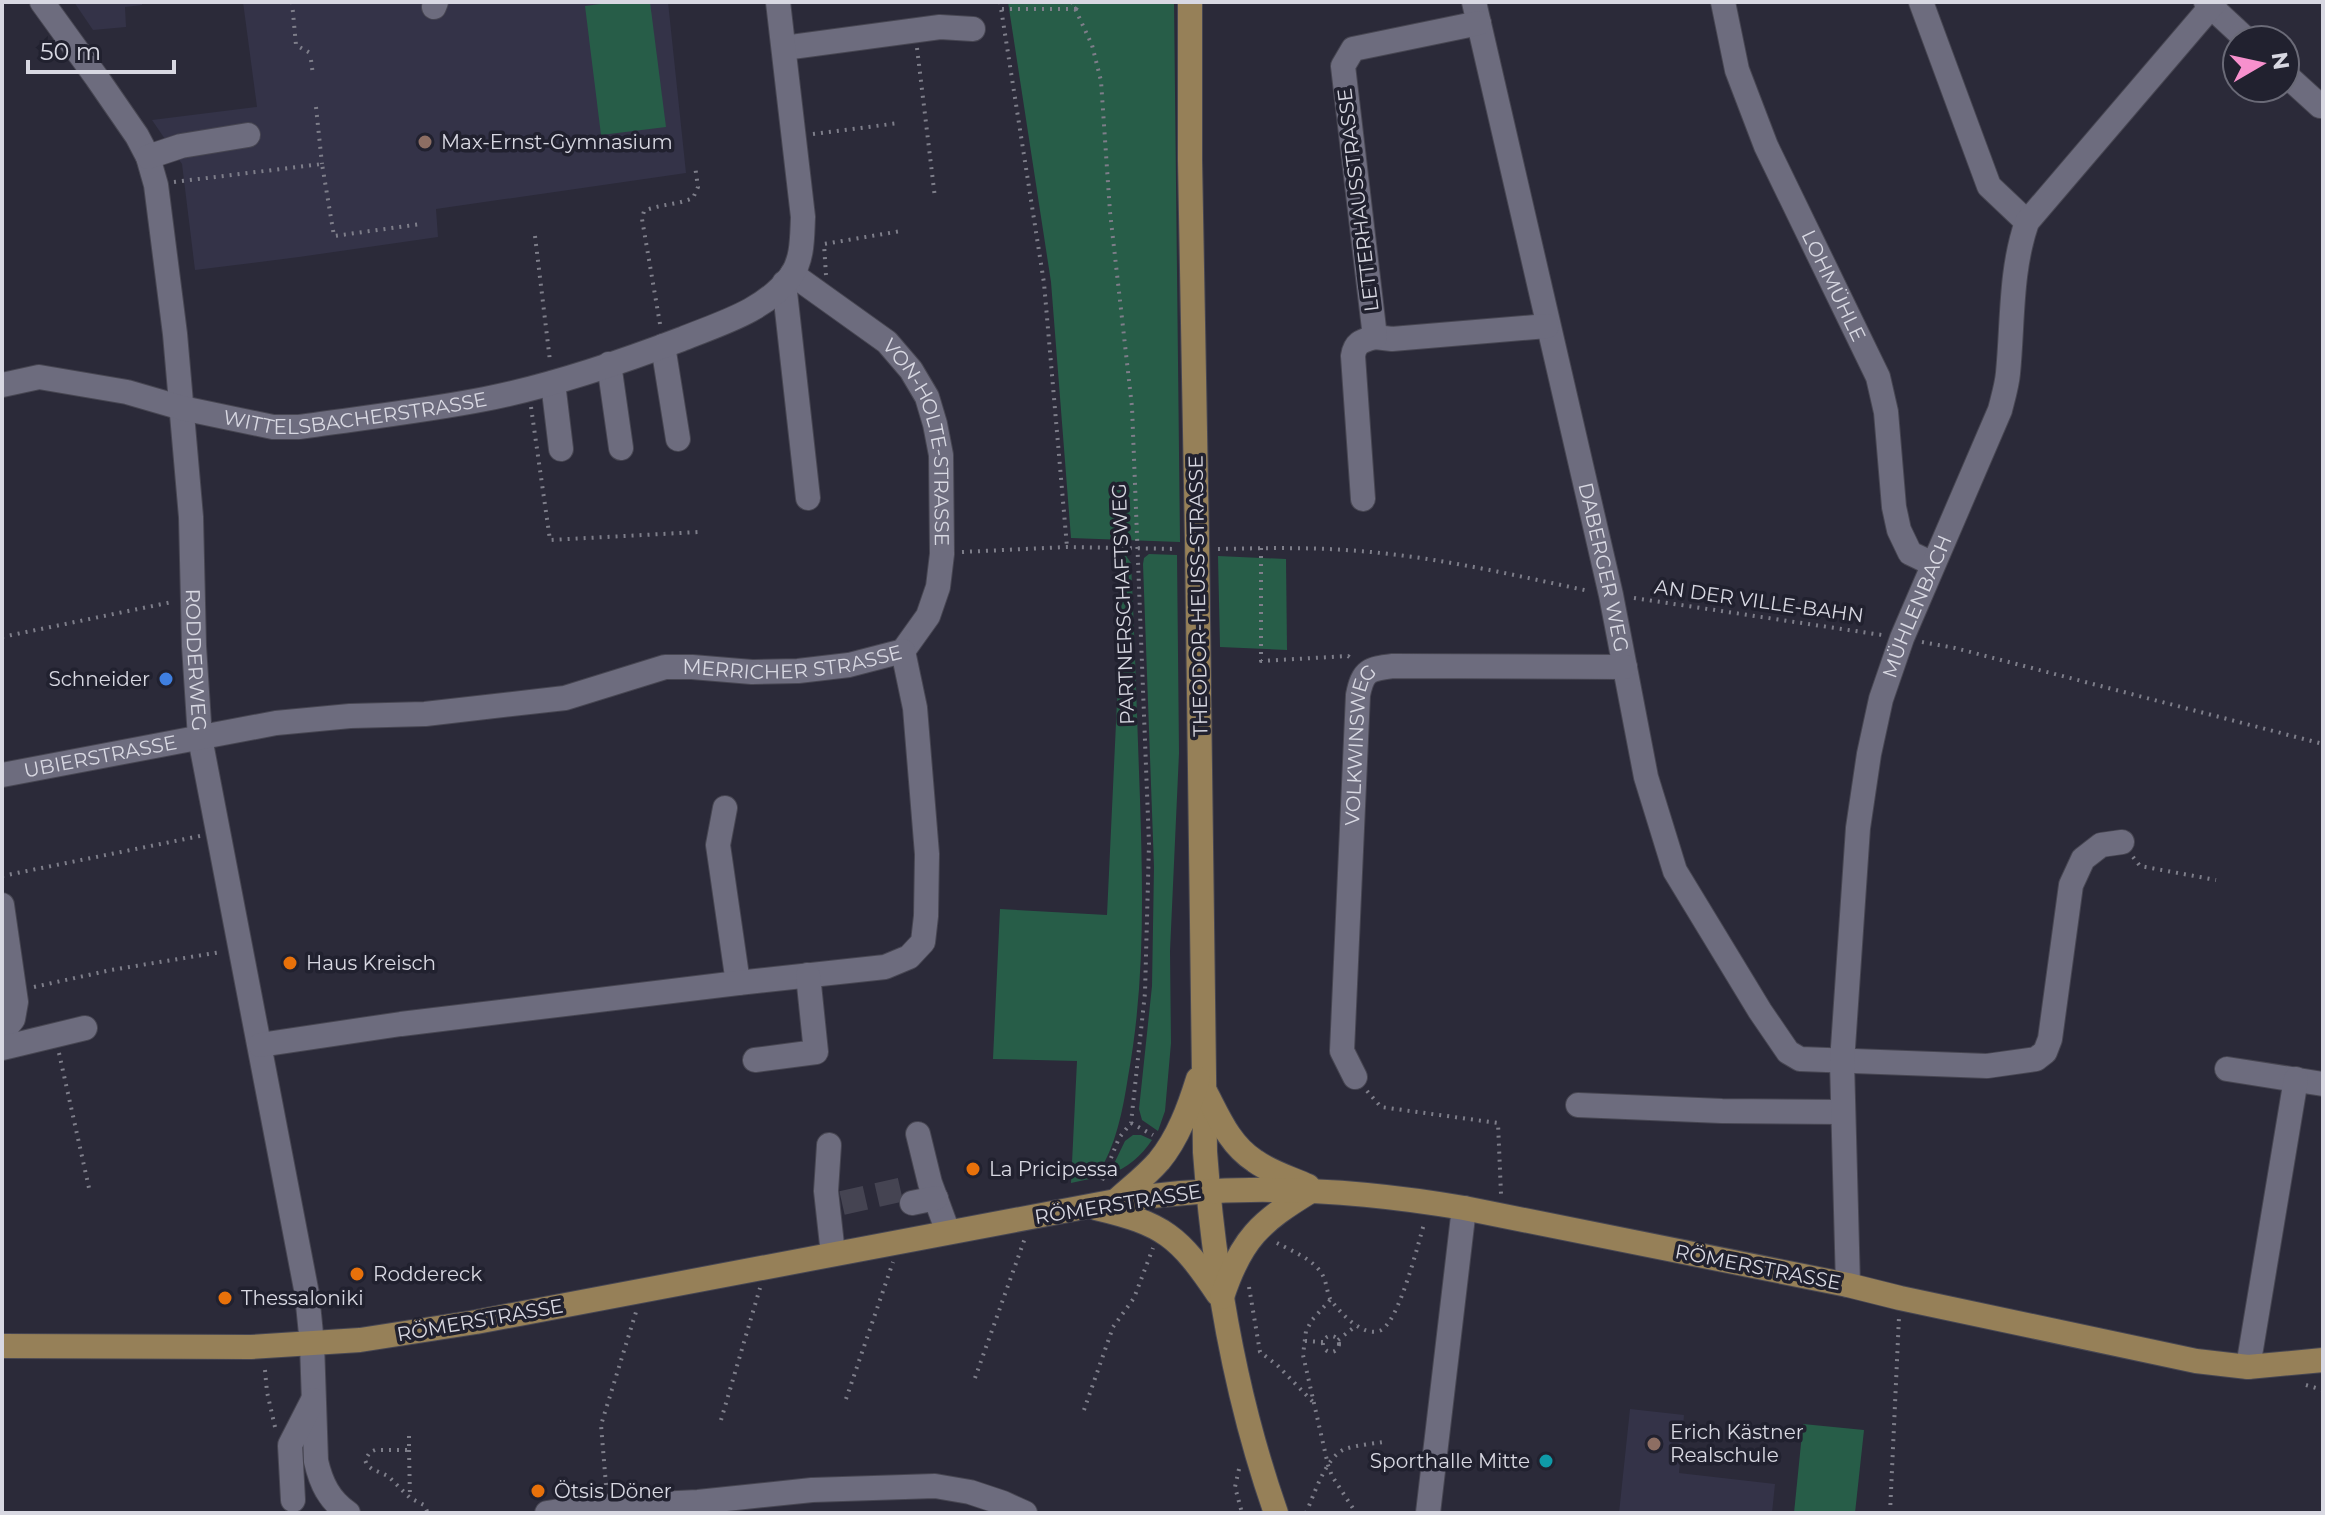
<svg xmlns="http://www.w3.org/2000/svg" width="2325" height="1515" viewBox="0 0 2325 1515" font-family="Montserrat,sans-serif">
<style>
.built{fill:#343348}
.green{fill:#275d48}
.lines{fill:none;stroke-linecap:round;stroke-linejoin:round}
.minor-tunnel{stroke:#454452;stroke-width:24;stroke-dasharray:24 12;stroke-linecap:butt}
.minor-casing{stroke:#474652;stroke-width:26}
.major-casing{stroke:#474652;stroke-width:26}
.path{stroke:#7e7e8a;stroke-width:4;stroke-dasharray:2 6;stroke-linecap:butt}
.minor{stroke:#6d6c7e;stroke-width:24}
.major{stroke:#968058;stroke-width:24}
.education-dot{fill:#8d6e63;stroke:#21212f;stroke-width:3}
.shop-dot{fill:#3f7fe0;stroke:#21212f;stroke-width:3}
.food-dot{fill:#e8710a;stroke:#21212f;stroke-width:3}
.culture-dot{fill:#0f9aa8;stroke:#21212f;stroke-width:3}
.labels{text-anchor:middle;stroke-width:7;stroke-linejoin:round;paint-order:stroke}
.poi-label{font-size:20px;fill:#d8d8e2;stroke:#21212f;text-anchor:start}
.street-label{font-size:20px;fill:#d8d8e2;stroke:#21212f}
</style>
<rect width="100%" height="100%" fill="#2b2a39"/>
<g class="built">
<path d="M74,2h68v3l-17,2 1,20 -33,3z"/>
<path d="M243,2h425l18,171 -250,36 2,28 -139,20 -104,13 -13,-106 -30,-44 105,-13z"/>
<path d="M1630,1409l54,6 -5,58 96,11 -3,29h-153z"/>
</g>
<g class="green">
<path d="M616,2h34l16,125 -65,8 -16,-129z"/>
<path d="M1008,2h166l6,540 -109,-4 -20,-256z"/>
<path d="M1124,553l7,10c4,79 6,157 9,236 3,93 5,186 -12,278 -5,32 -12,70 -31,98l-3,3 -23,5 6,-122 -84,-2 7,-150 107,6z"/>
<path d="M1149,554l28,1 2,198 -9,198 1,92 -6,68 -7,20 -16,-11 -3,-11 13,-123 2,-119 -11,-303 1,-6z"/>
<path d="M1218,556l68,3 1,91 -67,-3z"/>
<path d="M1133,1135h8l11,5c-10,15 -25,29 -43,34l16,-33z"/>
<path d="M1803,1424l61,6 -9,83h-61z"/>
</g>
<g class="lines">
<path class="minor-tunnel" d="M842,1203l66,-15"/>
<defs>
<g id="minor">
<path id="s1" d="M42,2l55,76 40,58 11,21 8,28 19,149 16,183 3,129 6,92 107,556 5,50 4,117c5,22 13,39 32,52"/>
<path id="s2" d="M1474,2l137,593 35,182 29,94 85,140 28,41 12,7 187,7 49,-7 9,-7 5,-13 21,-154 12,-26 18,-14 21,-3"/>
<path id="s3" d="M1723,2l14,68 29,76 112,231 8,35 8,95 5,23 11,23 23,11"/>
<path d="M1921,2l68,184 38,36"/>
<path d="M2206,2l41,38"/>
<path d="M434,7l2,-5"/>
<path d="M784,48l156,-21 33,2"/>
<path d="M2285,74l35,32h3"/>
<path d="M148,157l33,-11 67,-11"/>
<path id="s4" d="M792,274l95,68 24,28 16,27 8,27 6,31 1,99 -4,33 -10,29 -25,35"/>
<path d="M784,283l24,215"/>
<path d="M1375,337l17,2 155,-13"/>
<path d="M663,346l15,93"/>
<path d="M609,364l12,84"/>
<path d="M553,383l8,66"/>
<path id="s5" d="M2,385l37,-8 88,15 55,16 91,19h26c62,-9 125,-16 186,-28 67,-13 134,-36 197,-60 39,-16 83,-28 109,-63 12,-17 11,-39 12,-59l-25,-215"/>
<path d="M1363,499l-10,-143c2,-14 9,-15 22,-19l-32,-271 10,-17 126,-26"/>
<path id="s6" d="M2,775l274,-52 74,-7 75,-2 140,-16 100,-31h27l60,5 46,-1 51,-6 54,-14"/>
<path d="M725,808l-7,37 20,138"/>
<path d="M2,905l14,97 -3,17 -11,14"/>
<path d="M260,1045l141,-21 337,-41 147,-16 24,-10 14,-15 3,-26 1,-62 -12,-146 -12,-57"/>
<path d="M2,1048l83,-20"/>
<path d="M755,1060l61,-8 -8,-77"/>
<path d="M2227,1069l96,15"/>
<path id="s7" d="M1355,1077l-13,-26 16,-356c5,-25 11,-26 35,-29l232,1"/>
<path d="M1578,1105l144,6 121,1"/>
<path d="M918,1134l12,49 18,49"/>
<path d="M829,1145l-3,46 7,63"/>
<path d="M912,1203l24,-5"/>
<path id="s8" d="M1848,1285l-6,-223 16,-234 11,-74 12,-55 21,-61 98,-228c3,-12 7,-25 8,-37 5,-51 2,-102 19,-151l188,-220"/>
<path d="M2248,1367l48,-288"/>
<path d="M293,1500l-3,-55 23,-45"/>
<path d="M547,1513l31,-5 120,-6 114,-12 123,-4 35,6 33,11 22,10"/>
<path d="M1428,1513l36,-305"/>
</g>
<g id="major">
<path d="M1190,2v158l7,380 8,612c9,123 30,244 71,361"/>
<path d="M1206,1093c13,25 24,52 49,68 15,11 35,17 53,25"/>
<path d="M1116,1201c14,-13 30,-25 43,-40 19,-23 30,-53 39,-82"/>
<path d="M1096,1208c68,16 83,28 122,86"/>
<path d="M1222,1297c19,-58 38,-75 89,-106"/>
<path d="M2,1346l249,1 109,-7 116,-18 640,-121c115,-18 233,-13 348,7l384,77 52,13 296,63 52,6 75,-7"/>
</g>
</defs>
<use href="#minor" class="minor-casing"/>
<use href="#major" class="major-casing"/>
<g class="path">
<path d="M292,2l4,43 14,8"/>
<path d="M1000,2l44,281 23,264"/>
<path d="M1072,2l20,43 9,36 9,131 22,195 17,437 -4,149 -14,130 -12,15 -18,45"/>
<path d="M1002,9h74"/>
<path d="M1076,9l5,-7"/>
<path d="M917,48l18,150"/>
<path d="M311,60l2,15"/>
<path d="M316,107l6,57"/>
<path d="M813,134l86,-11"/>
<path d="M174,182l148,-18 12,72 87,-12"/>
<path d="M535,236l15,125"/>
<path d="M826,275l-2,-31 77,-13"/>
<path d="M660,324l-18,-105 2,-8c16,-7 33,-6 49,-13l5,-11 -3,-21"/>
<path d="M531,407l19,133 149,-8"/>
<path d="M1261,548v113l87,-5 5,4"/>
<path d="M1218,549c47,-1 94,-2 141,2 78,6 155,24 230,40"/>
<path d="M962,552l105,-5 110,2"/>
<path d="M1634,598l248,37"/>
<path d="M2,637l170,-35"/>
<path d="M1922,642l33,6 368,96"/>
<path d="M2133,857l7,9 76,14"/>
<path d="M2,876l198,-40"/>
<path d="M34,987l77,-17 110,-18"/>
<path d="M59,1053l30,135"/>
<path d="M1367,1091l14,16 117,16 3,71"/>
<path d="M1131,1123l22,12"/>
<path d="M1277,1243c15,8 36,16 45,31 6,10 4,21 11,29 10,12 29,33 46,28 19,-5 39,-87 45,-107"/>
<path d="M1249,1287l11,65 17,13 38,39"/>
<path d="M1330,1300l-18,20 -6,11 -3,24 25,110 4,11 24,37"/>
<circle cx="1331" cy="1344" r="8"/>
<path d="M1338,1340l19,-15"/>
<path d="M1305,1341l18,1"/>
<path d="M265,1370l2,22 8,35"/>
<path d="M975,1378l50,-140"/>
<path d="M2306,1385l17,5"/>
<path d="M846,1399l47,-137"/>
<path d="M1084,1410l29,-83 21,-29 19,-50"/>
<path d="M721,1420l39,-132"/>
<path d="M409,1436v14h-34l-5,2 -5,8 2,5 5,4 16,7 22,22 14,7 4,8"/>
<path d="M409,1450l1,48"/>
<path d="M1239,1469l-4,18 7,26"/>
<path d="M606,1485l-5,-60 35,-113"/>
<path d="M1306,1513c8,-18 20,-57 39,-64 12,-4 26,-5 38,-7"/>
<path d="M1890,1513l9,-196"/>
</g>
<use href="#minor" class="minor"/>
<use href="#major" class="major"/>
</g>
<g class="education-dot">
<circle cx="425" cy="142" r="8"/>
<circle cx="1654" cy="1444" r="8"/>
</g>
<circle class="shop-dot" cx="166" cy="679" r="8"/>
<g class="food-dot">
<circle cx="290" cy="963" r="8"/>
<circle cx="973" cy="1169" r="8"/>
<circle cx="357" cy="1274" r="8"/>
<circle cx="225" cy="1298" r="8"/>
<circle cx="538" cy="1491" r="8"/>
</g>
<circle class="culture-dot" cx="1546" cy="1461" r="8"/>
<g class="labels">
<g class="poi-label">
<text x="441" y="149">Max-Ernst-Gymnasium</text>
<text x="150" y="686" text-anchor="end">Schneider</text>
<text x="306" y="970">Haus Kreisch</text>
<text x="989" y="1176">La Pricipessa</text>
<text x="373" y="1281">Roddereck</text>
<text x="241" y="1305">Thessaloniki</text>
<text x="1670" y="1439">Erich Kästner<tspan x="1670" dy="23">Realschule</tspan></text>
<text x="1530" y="1468" text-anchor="end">Sporthalle Mitte</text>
<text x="554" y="1498">Ötsis Döner</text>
</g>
<g class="street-label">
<text transform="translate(1358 200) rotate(-97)" y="7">LETTERHAUSSTRASSE</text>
<text dy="7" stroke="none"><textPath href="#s3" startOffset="306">LOHMÜHLE</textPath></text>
<text dy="7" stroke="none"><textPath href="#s5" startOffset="360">WITTELSBACHERSTRASSE</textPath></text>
<text dy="7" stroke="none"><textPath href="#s4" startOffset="226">VON-HOLTE-STRASSE</textPath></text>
<text dy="7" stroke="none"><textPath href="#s2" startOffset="580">DABERGER WEG</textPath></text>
<text transform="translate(1198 596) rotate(-91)" y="7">THEODOR-HEUSS-STRASSE</text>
<text transform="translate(1759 601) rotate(8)" y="7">AN DER VILLE-BAHN</text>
<text transform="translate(1123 604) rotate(-92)" y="7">PARTNERSCHAFTSWEG</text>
<text dy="7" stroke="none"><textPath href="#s8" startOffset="688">MÜHLENBACH</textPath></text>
<text dy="7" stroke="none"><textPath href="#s1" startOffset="694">RODDERWEG</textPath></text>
<text dy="7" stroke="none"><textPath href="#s6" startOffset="802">MERRICHER STRASSE</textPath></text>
<text dy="7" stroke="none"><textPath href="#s7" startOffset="336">VOLKWINSWEG</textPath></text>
<text dy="7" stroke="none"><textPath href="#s6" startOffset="100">UBIERSTRASSE</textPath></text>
<text transform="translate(1118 1204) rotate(-9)" y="7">RÖMERSTRASSE</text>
<text transform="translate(1758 1267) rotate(11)" y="7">RÖMERSTRASSE</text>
<text transform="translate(480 1320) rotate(-10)" y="7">RÖMERSTRASSE</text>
</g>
</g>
<rect width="2325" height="1515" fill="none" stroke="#d8d8e2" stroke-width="8"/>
<g transform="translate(2261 64) rotate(81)"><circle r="38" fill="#21212f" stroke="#6a6a77" stroke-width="2"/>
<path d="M0-6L14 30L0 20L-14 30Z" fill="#f790cd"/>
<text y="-12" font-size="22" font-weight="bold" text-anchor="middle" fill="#d8d8e2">N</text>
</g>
<path d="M28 60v12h146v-12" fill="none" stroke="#d8d8e2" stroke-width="4"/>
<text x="40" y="60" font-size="24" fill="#d8d8e2" stroke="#21212f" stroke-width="6" paint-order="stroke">50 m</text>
</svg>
